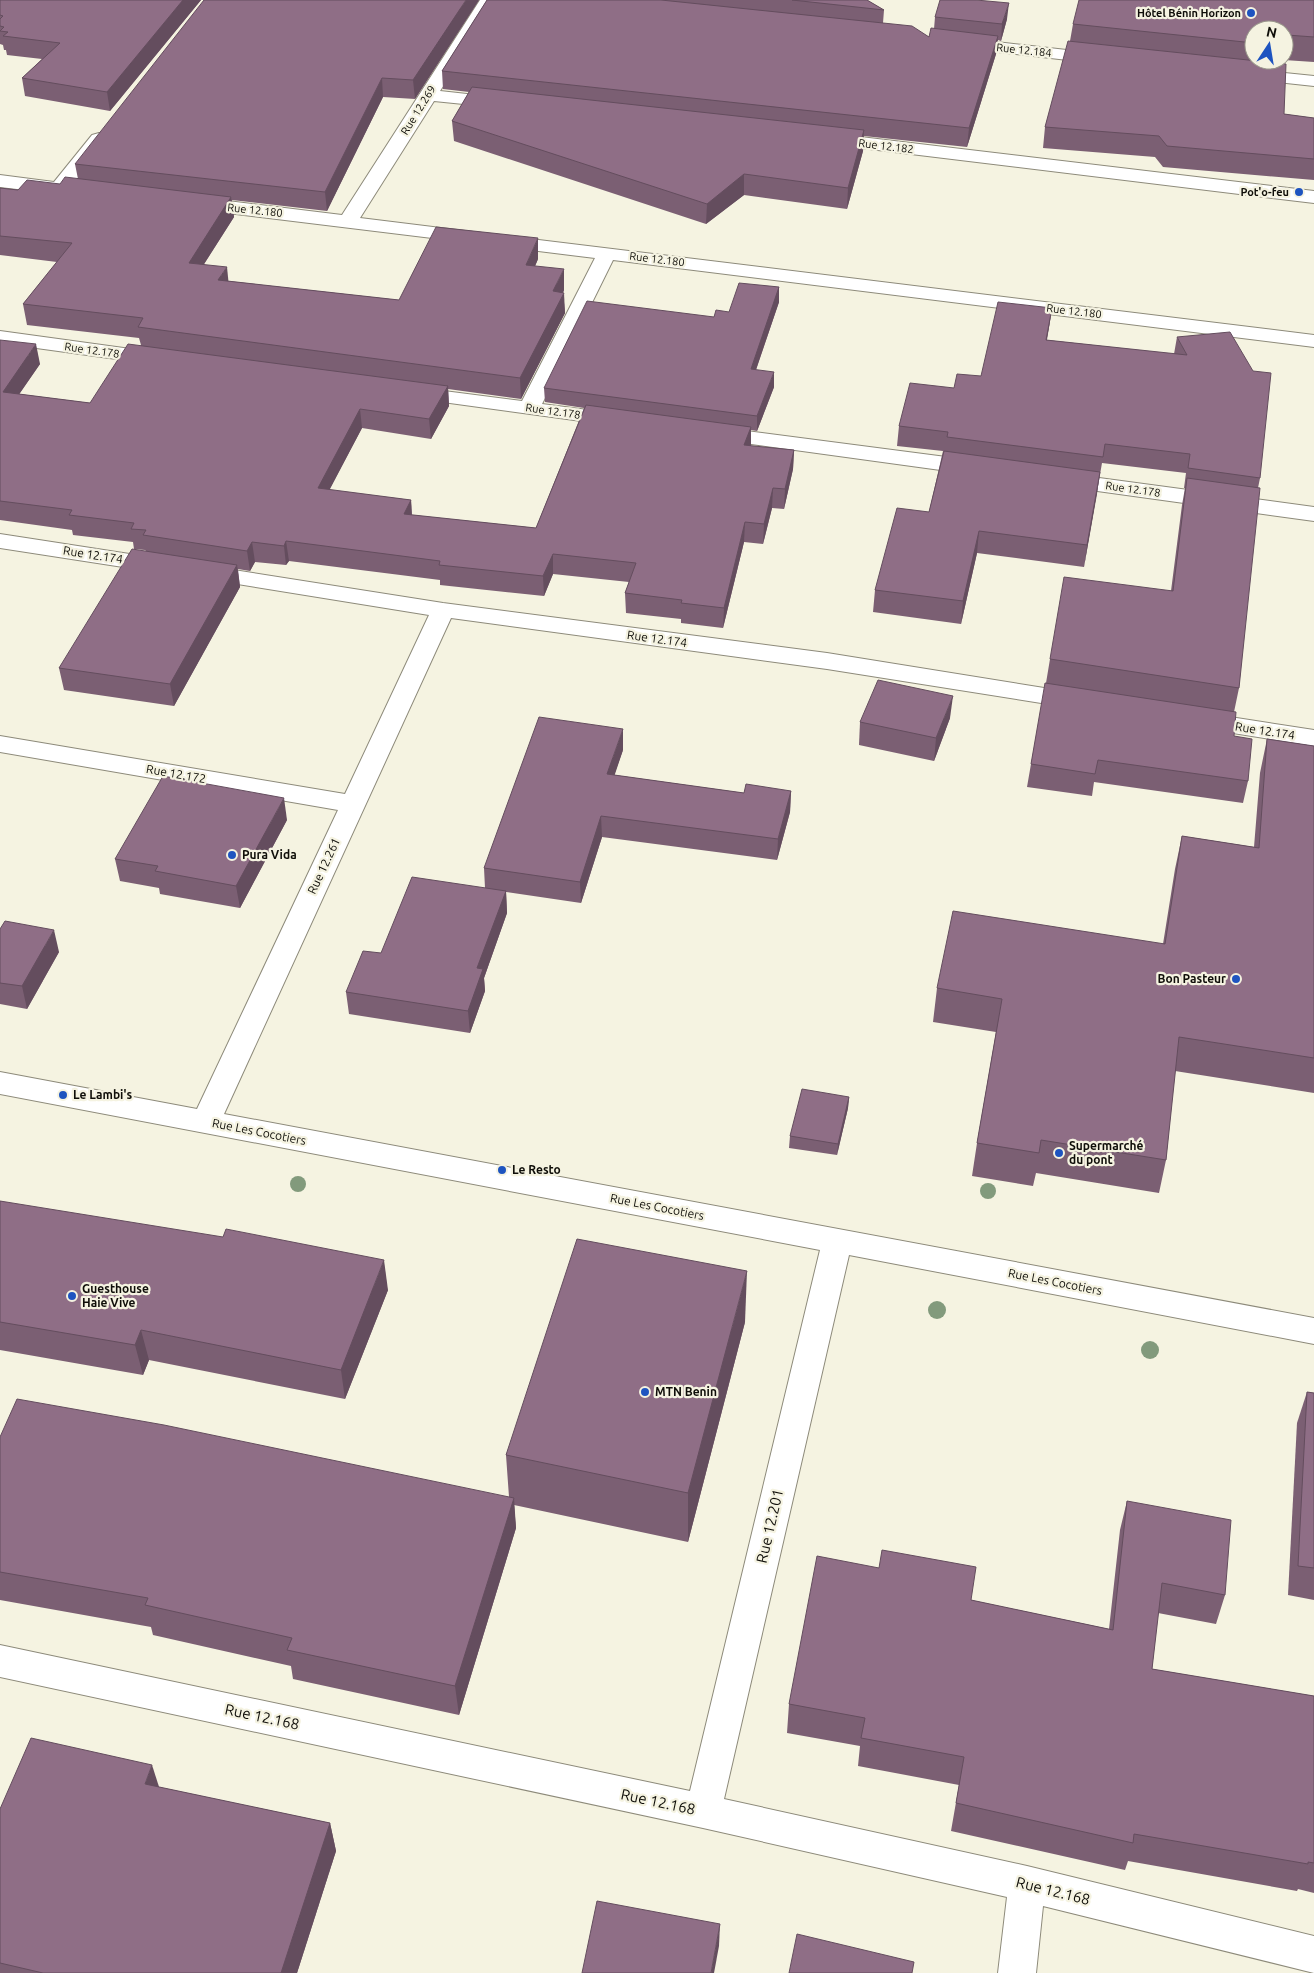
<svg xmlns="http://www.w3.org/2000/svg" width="1314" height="1973" viewBox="0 0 1314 1973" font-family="Ubuntu,sans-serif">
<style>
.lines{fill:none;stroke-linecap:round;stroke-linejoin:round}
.minor-casing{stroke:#8d8a7a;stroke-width:2}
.minor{fill:#fff;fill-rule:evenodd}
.tree{fill:#829a7c}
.wall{fill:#7b5f73;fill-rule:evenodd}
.shaded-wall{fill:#644d5e}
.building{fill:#8f6e86;stroke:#644d5e}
.poi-dot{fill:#1e54c0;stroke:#f5f3e1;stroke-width:2}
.labels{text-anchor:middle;stroke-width:4.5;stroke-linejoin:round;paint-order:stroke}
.far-poi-label{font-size:11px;font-weight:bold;fill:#0f0e09;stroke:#f5f3e1;text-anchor:end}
.far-street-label{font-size:11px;fill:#0f0e09;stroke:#f5f3e1}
.street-label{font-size:12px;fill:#0f0e09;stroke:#f5f3e1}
.poi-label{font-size:12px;font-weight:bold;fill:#0f0e09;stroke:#f5f3e1;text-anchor:start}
.near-street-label{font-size:15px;fill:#0f0e09;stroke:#f5f3e1}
</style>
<rect width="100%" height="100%" fill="#f5f3e1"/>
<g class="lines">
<defs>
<g id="minor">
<path d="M480,0h18l-58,91 63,7 6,1 3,4 -3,4 -6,1 -69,-7 -74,117 954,117v12l-701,-87 -71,144 84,11 3,5 -3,5 -8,1 -212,-29 -4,-4 4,-4 7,-2 109,14 73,-143 -400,-49 -7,-2 -3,-4 3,-4 7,-2 147,18z"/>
<path d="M961,38l141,16 6,1 3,4 -3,4 -6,1 -147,-17 -3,-4 3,-4z"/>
<path d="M1247,69l67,7v10l-73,-8 -3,-4 3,-4z"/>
<path d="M99,133l7,2 2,4 -40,53 -9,2 -59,-7v-12l54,7 38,-47z"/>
<path d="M827,133l487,58v12l-494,-60 -2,-4 2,-4z"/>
<path d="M0,331l160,22 7,2 3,4 -3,4 -7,2 -160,-22z"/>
<path d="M715,427l262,34 8,2 3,5 -3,5 -8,2 -270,-37 -3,-5 3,-5z"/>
<path d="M1062,473l252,34v14l-260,-36 -3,-5 3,-5z"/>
<path d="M0,534l162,25 8,2 4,5 -4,5 -8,2 -162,-25z"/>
<path d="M202,565l241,38 384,50 261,42 3,6 -3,6 -9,2 -252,-40 -376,-51 -227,496 1090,204v26l-465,-89 -125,544 303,67 287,70v37l-271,-67 -7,67h-38l9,-76 -304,-69 -703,-151v-32l690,146 130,-541 -820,-156v-22l197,37 141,-299 -338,-58v-16l345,58 84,-179 -235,-38 -4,-5 4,-5z"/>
<path d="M1198,712l116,18v16l-125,-20 -3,-6 3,-6z"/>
</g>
</defs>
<use href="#minor" class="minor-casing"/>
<use href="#minor" class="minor"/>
</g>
<g class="tree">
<circle cx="298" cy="1184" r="8"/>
<circle cx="988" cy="1191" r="8"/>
<circle cx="937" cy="1310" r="9"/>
<circle cx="1150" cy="1350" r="9"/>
</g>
<g class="wall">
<path d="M0,0h201l-91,111 -85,-15 -3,-18 20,-19 -35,-4 -1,-5h-2l-1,-5 -3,-1z"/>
<path d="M479,0l-64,99 -32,-2 -56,114 -95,-11 2,17 -30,47 24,17 171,19 139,-41 -3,7 29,24 -1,3 2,20 -44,86 -73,-10 1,17 -18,33 -69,-11 -33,62 82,10 1,15 124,13 48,-120 -39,-6 -1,-14 170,-71 15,-5 50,-25v15l-23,68 18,17 -17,44 -6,-1v16l43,4 -1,19 -9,40 -12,-1 -9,36 -19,-2 -21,86 -42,-5v-4l-55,-6 -1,-20 4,-11 -76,-8 -9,22 -104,-11v-5l-151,-19 -3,4 -31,-3 -5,9 -12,-2 2,18 -66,119 -110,-16 -5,-22 87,-117 -1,-1 -11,-1 -1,-7 -60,-7 -1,-5 -72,-10v-180l40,24 -21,30 71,9 51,-58 -2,-7 -112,-13 -4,-21 34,-42 -57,-7v-67l18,2 42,-6 18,-5 -3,-15z"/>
<path d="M487,0h380l17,10 -1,13 46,14 5,-8 1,-12 72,2 -6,22 -3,-1 -2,14 -29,93 -103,-11 -1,15 -16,58 -103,-14 -38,29 -252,-83 -2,-20 17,-29 -26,-3 -1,-18z"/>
<path d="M1314,0v62l-30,-2v54l30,4v62l-151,-13 -8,-10 -112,-9 2,-21 25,-86 3,-17zM1254,30h30v30h-30z"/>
<path d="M1052,308l-5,32 127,14 3,-17 83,141 -2,10 -19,200 -5,24v24l14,45 -5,22 -149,-21 -2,14 -65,-9 4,-23 15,-81 4,-24 121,-68 11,-86 3,-17h-1l2,-15 -84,-10 -18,104 -107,-14 -16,71 -88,-12 2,-22 54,-78 14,-61 -46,-5 2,-20 55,-38 27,-12z"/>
<path d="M950,718l-16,43 -75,-16 1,-23z"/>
<path d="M1267,739l47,7v347l-139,-22 -9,89 -7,33 -123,-20 -3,13 -61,-10 5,-33 19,-111 -63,-10 4,-34 226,-44 12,-75 7,-33 72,11 6,-74z"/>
<path d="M623,750l-9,25 130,18 47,-2 -1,21 -13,48 -175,-23 -21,66 -75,-11 1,21 -23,65 1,13 -15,42 -121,-19 -3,-22 35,-39 104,-65 -1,-20z"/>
<path d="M287,820l-47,88 -80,-14 -1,-6 -39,-7 -5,-22z"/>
<path d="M0,929l59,23 -32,57 -27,-5z"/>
<path d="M849,1097l-1,11 -11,47 -48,-7 1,-12z"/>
<path d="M0,1201l388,89 -43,109 -196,-39 -6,15 -143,-25z"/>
<path d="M745,1322l-57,220 -174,-37 2,23 -57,187 -166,-36 -2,-13 -138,-31 -2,-8 -151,-27v-163l509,60 -3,-42z"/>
<path d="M1307,1392l7,1v207l-26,-5 9,-172z"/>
<path d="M1127,1501l98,94 -9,29 -58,-11 -6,56 162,27v197l-16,-4 -1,2 -169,-30 -3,9 -174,-39 8,-46 -101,-19 2,-20 -73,-13 2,-29 182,-104 138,29 11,-99z"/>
<path d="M159,1787l171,36 6,28 -39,122h-297v-164z"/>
</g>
<g class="shaded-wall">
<path d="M183,0h18l-91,111 -3,-19z"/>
<path d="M466,0h13l-64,99 -2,-19z"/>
<path d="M1009,3l-2,16 -6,22 1,-17z"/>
<path d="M998,36l-2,18 -29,93 2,-19z"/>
<path d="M382,78l1,19 -56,114 -2,-19z"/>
<path d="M864,130l-1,21 -16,58 1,-21z"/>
<path d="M744,174v21l-38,29 1,-20z"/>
<path d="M231,197l3,20 -42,66 -3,-20z"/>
<path d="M538,238v21l-11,26 -1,-20z"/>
<path d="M227,267l2,20 -11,-7z"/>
<path d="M564,269v21l-10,22 -1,-21z"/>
<path d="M779,287v15l-28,82v-15z"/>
<path d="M564,293l1,20 -44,86 -1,-21z"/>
<path d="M1052,308l-3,19 -6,31 3,-18z"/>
<path d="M36,344l4,20 -33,48 -4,-20z"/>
<path d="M774,372v15l-17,44v-15z"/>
<path d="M448,386l1,20 -18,33 -2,-20z"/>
<path d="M360,409l2,19 -42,80 -2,-20z"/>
<path d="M751,427v20l-7,-2z"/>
<path d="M794,450l-1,19 -9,40 1,-20z"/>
<path d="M1100,472l-3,22 -13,73 3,-22z"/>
<path d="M773,488l-1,20 -9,36 1,-20z"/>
<path d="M411,500l1,20 -8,-6z"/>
<path d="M745,522l-1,20 -21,86 1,-20z"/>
<path d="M979,531l-2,22 -16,71 2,-23z"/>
<path d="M286,541l3,20 -3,4 -2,-19z"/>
<path d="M252,542l3,20 -5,9 -3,-20z"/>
<path d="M553,554v20l-9,22 -1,-20z"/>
<path d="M237,565l3,22 -66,119 -4,-22z"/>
<path d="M953,696l-3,22 -16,43 2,-23z"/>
<path d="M623,729v21l-15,45 -1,-21z"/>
<path d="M791,791l-1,21 -13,48 1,-21z"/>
<path d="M284,798l3,22 -47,88 -4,-22z"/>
<path d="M601,816l1,21 -21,66 -1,-21z"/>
<path d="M506,891l1,22 -23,65 1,13 -15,42 -2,-22 9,-43z"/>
<path d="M54,930l5,22 -32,57 -5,-23z"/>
<path d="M849,1097l-1,11 -11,47 1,-11z"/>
<path d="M384,1260l4,30 -43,109 -4,-29z"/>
<path d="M747,1271l-2,51 -57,220v-49z"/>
<path d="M141,1330l8,30 -6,15 -8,-30z"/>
<path d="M514,1498l2,30 -57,187 -4,-29z"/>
<path d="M152,1765l9,28 -16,-9z"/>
<path d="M330,1823l6,28 -39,122h-16z"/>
<path d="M720,1924l-1,22 -5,27h-3z"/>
</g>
<g class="building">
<path d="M0,0h183l-76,92 -85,-14 38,-35 -57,-7 5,-4 -8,-1 4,-4 -4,-1v-7l3,-3 -3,-1z"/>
<path d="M204,0h262l-53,80 -31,-2 -57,114 -250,-28z"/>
<path d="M487,0h174l251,26 17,11 2,-9 67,8 -29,92 -527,-57z"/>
<path d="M792,0h75l17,10z"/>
<path d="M940,0h36l33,3 -7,21 -67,-7z"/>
<path d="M1079,0h235v37l-27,-2v11h-3v-16h-30v13l-181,-19z"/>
<path d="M1068,41l218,23 -2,50 30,4v41l-147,-13 -8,-10 -114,-9z"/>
<path d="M472,87l392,43 -16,58 -104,-14 -37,30 -255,-83z"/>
<path d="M65,177l166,20 -42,66 38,4 -9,13 181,20 37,-73 102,11 -12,27 38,4 -11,22 11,2 -44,85 -382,-51 5,-9 -120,-14 49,-61 -72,-7v-48l18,2 9,-10 33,4z"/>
<path d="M739,283l40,4 -28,82 23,3 -17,44 -213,-28 43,-87 127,16 2,-7 13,2z"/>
<path d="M998,302l54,6 -6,32 141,15 -10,-18 53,-5 23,39 18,2 -11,105 -72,-10 2,-14 -85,-10 -2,13 -156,-20 1,-5 -49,-6 11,-43 44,5 3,-14 24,2z"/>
<path d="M0,340l36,4 -33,48 87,11 38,-59 320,42 -19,33 -69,-10 -42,79 93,12 -7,14 132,14 50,-123 165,22 -7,18 50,5 -9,39 -12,-1 -9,36 -19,-2 -21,86 -43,-5 1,-3 -57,-7 11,-30 -83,-9 -10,22 -104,-11 1,-4 -154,-20 -2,5 -32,-4 -5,9 -104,-16 3,-5 -15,-1 3,-6 -65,-8 3,-5 -72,-9z"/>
<path d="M944,451l156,21 -13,73 -108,-14 -16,70 -88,-11 22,-82 32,4z"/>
<path d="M1187,478l73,10 -21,200 -189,-29 14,-82 109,14z"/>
<path d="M132,549l105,16 -67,119 -111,-16z"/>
<path d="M878,680l75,16 -17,42 -76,-16z"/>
<path d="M1045,683l191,29 -2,24 18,3 -4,42 -150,-21 -3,14 -64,-10z"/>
<path d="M539,717l84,12 -16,45 137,19 2,-9 45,7 -13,48 -177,-23 -21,66 -96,-14z"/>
<path d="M1267,739l47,7v312l-135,-21 -13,123 -125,-20 -2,13 -62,-10 25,-144 -65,-11 16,-77 212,33 17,-108 77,12z"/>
<path d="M163,776l121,22 -48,88 -81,-15 3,-5 -43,-7z"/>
<path d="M412,877l94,14 -29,77 6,1 -15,42 -122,-19 17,-41 18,2z"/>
<path d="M5,921l49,9 -32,56 -22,-3v-54z"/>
<path d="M802,1089l47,8 -11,47 -48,-8z"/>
<path d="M0,1201l223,36 3,-8 158,31 -43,110 -200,-40 -6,15 -135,-23z"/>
<path d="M577,1239l170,32 -59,222 -182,-38z"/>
<path d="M1307,1392l7,1v175l-16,-2z"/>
<path d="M17,1399l147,26 350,73 -59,188 -168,-36 5,-12 -147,-33 3,-7 -148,-26v-135z"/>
<path d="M1127,1501l104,19 -6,75 -63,-12 -10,86 162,27v167l-6,-1v2l-174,-30 -1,9 -177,-40 8,-46 -103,-19 4,-20 -76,-14 28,-148 62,12 3,-18 94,17 -5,33 142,30z"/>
<path d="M31,1738l121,27 -7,19 185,39 -49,150h-238l-43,-10v-154z"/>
<path d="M597,1901l123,23 -9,49h-129z"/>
<path d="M797,1934l117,28 -2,11h-123z"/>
</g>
<g class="poi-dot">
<circle cx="1251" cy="13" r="5"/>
<circle cx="1299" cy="192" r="5"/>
<circle cx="232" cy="855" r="5"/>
<circle cx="1236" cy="979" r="5"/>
<circle cx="63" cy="1095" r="5"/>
<circle cx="1059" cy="1153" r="5"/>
<circle cx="502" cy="1170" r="5"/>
<circle cx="72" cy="1296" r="5"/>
<circle cx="645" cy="1392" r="5"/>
</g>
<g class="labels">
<g class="far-poi-label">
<text x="1241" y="17">Hôtel Bénin Horizon</text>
<text x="1289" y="196">Pot'o-feu</text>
</g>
<g class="far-street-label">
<text transform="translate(1024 50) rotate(6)" y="4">Rue 12.184</text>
<text transform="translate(418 110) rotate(-58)" y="4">Rue 12.269</text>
<text transform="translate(886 146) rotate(7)" y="4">Rue 12.182</text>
<text transform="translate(255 210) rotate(6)" y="4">Rue 12.180</text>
<text transform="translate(657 259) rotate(7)" y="4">Rue 12.180</text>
<text transform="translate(1074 311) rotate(7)" y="4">Rue 12.180</text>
<text transform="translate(92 350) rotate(8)" y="4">Rue 12.178</text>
<text transform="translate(553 411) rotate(8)" y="4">Rue 12.178</text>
<text transform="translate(1133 489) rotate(8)" y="4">Rue 12.178</text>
</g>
<g class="street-label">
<text transform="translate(93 555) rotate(9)" y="4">Rue 12.174</text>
<text transform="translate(657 639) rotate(8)" y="4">Rue 12.174</text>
<text transform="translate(1265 731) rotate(9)" y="4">Rue 12.174</text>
<text transform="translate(176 774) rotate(10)" y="4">Rue 12.172</text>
<text transform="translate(324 866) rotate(-65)" y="4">Rue 12.261</text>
<text transform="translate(259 1132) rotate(11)" y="4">Rue Les Cocotiers</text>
<text transform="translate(657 1207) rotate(11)" y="4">Rue Les Cocotiers</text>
<text transform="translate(1055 1282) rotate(11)" y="4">Rue Les Cocotiers</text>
</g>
<g class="poi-label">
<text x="242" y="859">Pura Vida</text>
<text x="1226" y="983" text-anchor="end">Bon Pasteur</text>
<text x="73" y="1099">Le Lambi's</text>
<text x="1069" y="1150">Supermarché<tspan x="1069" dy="14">du pont</tspan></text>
<text x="512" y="1174">Le Resto</text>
<text x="82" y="1293">Guesthouse<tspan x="82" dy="14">Haie Vive</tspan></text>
<text x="655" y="1396">MTN Benin</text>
</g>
<g class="near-street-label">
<text transform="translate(770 1526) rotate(-77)" y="5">Rue 12.201</text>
<text transform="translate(262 1717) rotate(12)" y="5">Rue 12.168</text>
<text transform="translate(658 1802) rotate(12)" y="5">Rue 12.168</text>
<text transform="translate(1053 1891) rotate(14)" y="5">Rue 12.168</text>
</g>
</g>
<g transform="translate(1269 45) rotate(12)"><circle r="24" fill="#f5f3e1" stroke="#99978b"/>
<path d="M0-4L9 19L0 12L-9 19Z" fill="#1e54c0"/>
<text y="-8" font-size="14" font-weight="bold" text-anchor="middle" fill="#0f0e09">N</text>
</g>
</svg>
